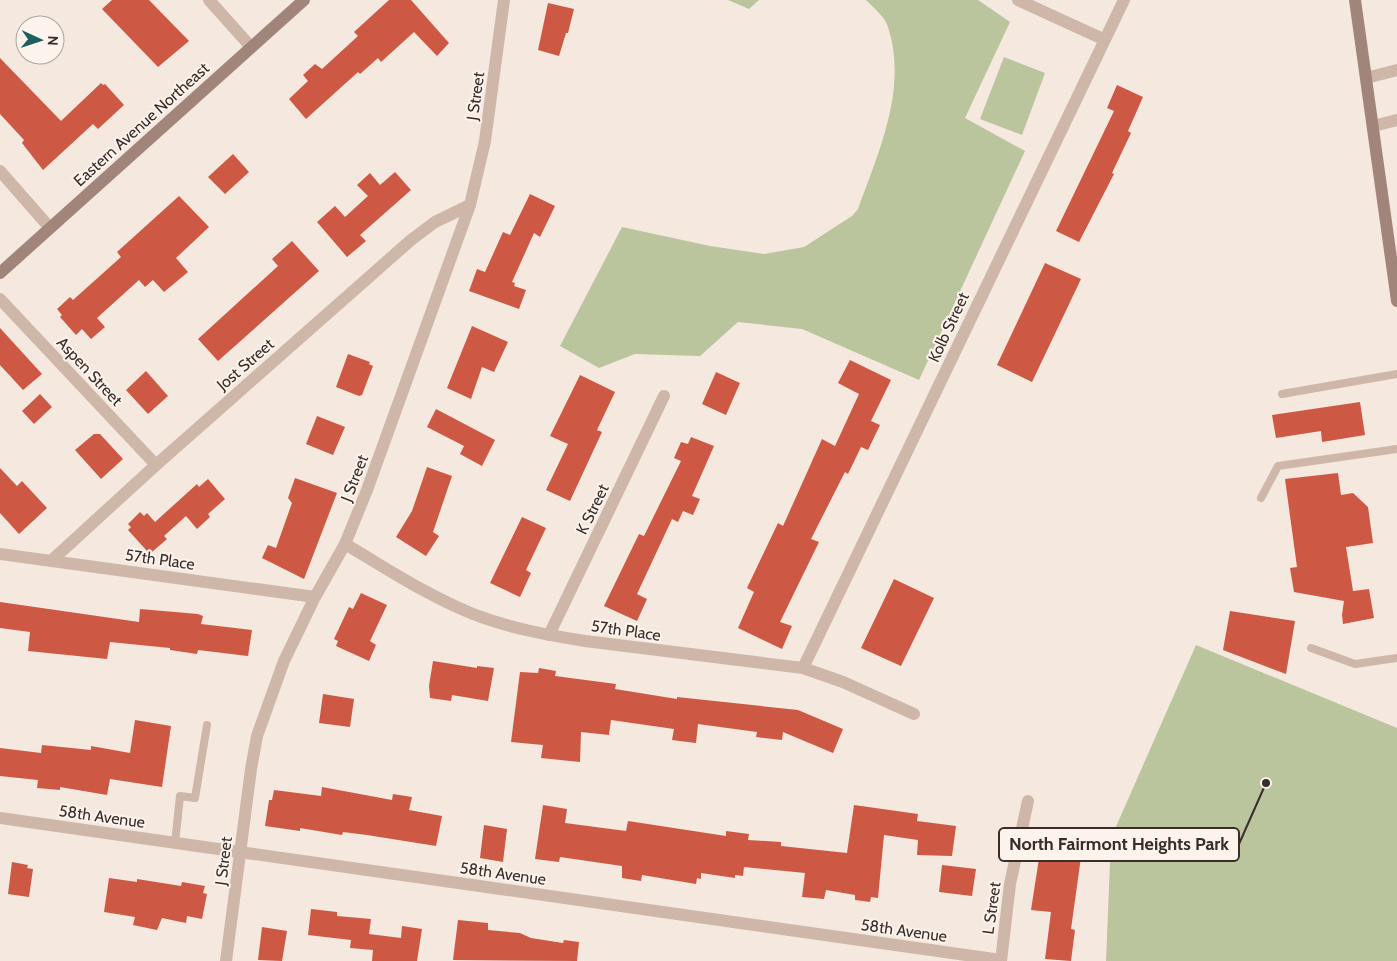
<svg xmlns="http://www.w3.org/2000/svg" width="1397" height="961" viewBox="0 0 1397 961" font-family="Cabin,sans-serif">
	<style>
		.green { fill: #bbc59d }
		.building { fill: #cd5844 }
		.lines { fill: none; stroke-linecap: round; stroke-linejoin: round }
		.service { stroke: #ceb6a9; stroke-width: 8 }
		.minor { stroke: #ceb6a9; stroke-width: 12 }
		.secondary { stroke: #a2857a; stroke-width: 12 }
		.labels { text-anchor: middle; stroke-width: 4; stroke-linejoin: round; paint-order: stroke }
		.street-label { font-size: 16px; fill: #3a2d29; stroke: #fbf3ec }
		.leader { fill: none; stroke: #3a2d29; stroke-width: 2 }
		.callout-dot { fill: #3a2d29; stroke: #fbf3ec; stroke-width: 2 }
		.callout { fill: #fbf3ec; stroke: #3a2d29; stroke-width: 2 }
		.callout-label { font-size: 18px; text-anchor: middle; font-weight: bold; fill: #3a2d29 }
	</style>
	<rect width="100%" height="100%" fill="#f4e8df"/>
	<!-- green -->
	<path class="green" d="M 728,0 L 759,0 L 749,9 Z
		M 866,0 L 978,0 L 1010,22 L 965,118 L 1025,151 L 919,380 L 802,329 L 738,322 L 700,356 L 635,354 L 599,368 L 560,346 L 622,227 L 710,246 L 764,254 L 804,247 L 852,216 L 858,209 C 879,151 908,88 888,27 C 885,17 873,7 866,0 Z
		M 1004,57 L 1045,73 L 1022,135 L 980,119 Z
		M 1196,645 L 1397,728 L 1397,961 L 1106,961 L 1111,838 Z"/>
	<!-- building -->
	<path class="building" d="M 112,0 L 149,0 L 189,41 L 158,67 L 102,9 Z
		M 389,0 L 411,0 L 449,43 L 437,56 L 414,32 L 381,62 L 378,58 L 360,74 L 358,72 L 306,119 L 289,99 L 308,81 L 303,75 L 315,64 L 322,69 L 358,36 L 354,32 Z
		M 548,3 L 574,9 L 568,33 L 566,33 L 559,56 L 538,50 Z
		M 0,58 L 61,121 L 101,83 L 103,85 L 105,84 L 124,105 L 98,129 L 93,124 L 43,170 L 22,143 L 24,140 L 0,114 Z
		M 1117,85 L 1143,97 L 1128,131 L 1131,133 L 1112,173 L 1114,174 L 1079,242 L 1056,231 L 1114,111 L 1107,108 Z
		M 233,154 L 249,172 L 225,194 L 208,177 Z
		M 395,172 L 411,190 L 360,235 L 366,241 L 347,257 L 317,222 L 335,206 L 345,217 L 368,196 L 357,185 L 370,173 L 380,185 Z
		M 530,194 L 555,206 L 540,237 L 534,233 L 512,282 L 515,283 L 514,286 L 526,290 L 519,309 L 469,291 L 477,269 L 485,272 L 503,232 L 510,235 Z
		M 179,196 L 209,227 L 176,258 L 188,272 L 164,292 L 153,280 L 145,287 L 139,280 L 97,318 L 105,327 L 91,339 L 82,329 L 76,335 L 60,317 L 62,315 L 57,309 L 70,297 L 73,300 L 121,257 L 117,252 Z
		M 292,241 L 319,271 L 218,361 L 198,339 L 278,266 L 272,259 Z
		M 1045,263 L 1081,279 L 1032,382 L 997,365 Z
		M 472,326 L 508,342 L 494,372 L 482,367 L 471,399 L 447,388 Z
		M 0,328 L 42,374 L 23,390 L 0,365 Z
		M 348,354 L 370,362 L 369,364 L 373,366 L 362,395 L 359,396 L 336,387 Z
		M 850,360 L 891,380 L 871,421 L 880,425 L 868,450 L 861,447 L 848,474 L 845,472 L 811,539 L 819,542 L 780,622 L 792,626 L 782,649 L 738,628 L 754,592 L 747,588 L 778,523 L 783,526 L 822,439 L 835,446 L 859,394 L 838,383 Z
		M 146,371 L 168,396 L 148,414 L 126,390 Z
		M 716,372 L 740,383 L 726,415 L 702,404 Z
		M 580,375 L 615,392 L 597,430 L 602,432 L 570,501 L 546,490 L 568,444 L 550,436 Z
		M 40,394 L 52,407 L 34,424 L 22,411 Z
		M 1360,402 L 1365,435 L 1322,442 L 1321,431 L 1276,438 L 1272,415 Z
		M 436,409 L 495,440 L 482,466 L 460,454 L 464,446 L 427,427 Z
		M 317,416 L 345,427 L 333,455 L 306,444 Z
		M 94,434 L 100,434 L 123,459 L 101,479 L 75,450 Z
		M 691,437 L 714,446 L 692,496 L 700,499 L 693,515 L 683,511 L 678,522 L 672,519 L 637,594 L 647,599 L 637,621 L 604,606 L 639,534 L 644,536 L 681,461 L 674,458 L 681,442 L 688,444 Z
		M 427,467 L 452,476 L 433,532 L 439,536 L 426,556 L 396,537 L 412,511 Z
		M 0,468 L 17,486 L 22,481 L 47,508 L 19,534 L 0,513 Z
		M 1338,473 L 1341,495 L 1353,493 L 1368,507 L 1373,543 L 1346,547 L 1353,591 L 1369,589 L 1374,618 L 1343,624 L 1342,615 L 1344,601 L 1294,592 L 1290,568 L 1297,567 L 1285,479 Z
		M 295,478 L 337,493 L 304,579 L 262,558 L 268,545 L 276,548 L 292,503 L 288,498 Z
		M 208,479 L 225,499 L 208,514 L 210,517 L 197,529 L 186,516 L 164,536 L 167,539 L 152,552 L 150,549 L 147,551 L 128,530 L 131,527 L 128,524 L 140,512 L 144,516 L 147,513 L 155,522 L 197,484 L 199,487 Z
		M 522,517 L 546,528 L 526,570 L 531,573 L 520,597 L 490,583 Z
		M 894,579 L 934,598 L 901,666 L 861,648 Z
		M 361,593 L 387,605 L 370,641 L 376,645 L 369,661 L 336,646 L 338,641 L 334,639 L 349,607 L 353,609 Z
		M 0,602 L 139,622 L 140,609 L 198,614 L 203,616 L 201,624 L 252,630 L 248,656 L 198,650 L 197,654 L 170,650 L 170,648 L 110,642 L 107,659 L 28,651 L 30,632 L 0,628 Z
		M 1230,611 L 1295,621 L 1286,674 L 1223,650 Z
		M 433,661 L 477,668 L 477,666 L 494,668 L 488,701 L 452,695 L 451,701 L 430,698 L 429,686 Z
		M 539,668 L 556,671 L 555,676 L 616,684 L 615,689 L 677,699 L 677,697 L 798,710 L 843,729 L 833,753 L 783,732 L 782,740 L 756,737 L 757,732 L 698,724 L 696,743 L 672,740 L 674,729 L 611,720 L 609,735 L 581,732 L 580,762 L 541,758 L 543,745 L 511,742 L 520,672 L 538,673 Z
		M 323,694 L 354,699 L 350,727 L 319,723 Z
		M 135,720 L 171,726 L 162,787 L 110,779 L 107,795 L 60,787 L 60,790 L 37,788 L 38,780 L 0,776 L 0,748 L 41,753 L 42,745 L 91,750 L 91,746 L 130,753 Z
		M 322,787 L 392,800 L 393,794 L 412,797 L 409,810 L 442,816 L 436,846 L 367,835 L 343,832 L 342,835 L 300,828 L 300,831 L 265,826 L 269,800 L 272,800 L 274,790 L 321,796 Z
		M 543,805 L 567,809 L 565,823 L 626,831 L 628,821 L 726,836 L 726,831 L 749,834 L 748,840 L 781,842 L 781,846 L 847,853 L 854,805 L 918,814 L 917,821 L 956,826 L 952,856 L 917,855 L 918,840 L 884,835 L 878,898 L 871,897 L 870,902 L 855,900 L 855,895 L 826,890 L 824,899 L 802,897 L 805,873 L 744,867 L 743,876 L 735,875 L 735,878 L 701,873 L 701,879 L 697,878 L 696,884 L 642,875 L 641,881 L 622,878 L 622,866 L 560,857 L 559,862 L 535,859 Z
		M 484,825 L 507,829 L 503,862 L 480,858 Z
		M 1040,852 L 1081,857 L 1071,929 L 1075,930 L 1071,961 L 1045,959 L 1051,912 L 1031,910 Z
		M 12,862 L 28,865 L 27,868 L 33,869 L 29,897 L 8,894 Z
		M 942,865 L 976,869 L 972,896 L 939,892 Z
		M 109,878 L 137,882 L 137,879 L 181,886 L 182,882 L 205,886 L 203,893 L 207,894 L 202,919 L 187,916 L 186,923 L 162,918 L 157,930 L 133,925 L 135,917 L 104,912 Z
		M 311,909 L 337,912 L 337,916 L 371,919 L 369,934 L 401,938 L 402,926 L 422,929 L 417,961 L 372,961 L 373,950 L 350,948 L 351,940 L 308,935 Z
		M 458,920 L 488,923 L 488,930 L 520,933 L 531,938 L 563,943 L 564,940 L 579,942 L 577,961 L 453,960 Z
		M 262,927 L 287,931 L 282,961 L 258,960 Z"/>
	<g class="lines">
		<!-- service -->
		<path class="service" d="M 1282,394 L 1397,374
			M 1261,498 L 1278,466 L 1397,449
			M 1311,648 L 1355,664 L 1397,658
			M 175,843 L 180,796 L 195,798 L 207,725"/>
		<!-- minor -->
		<path class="minor" d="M 209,0 L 251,47
			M 1018,0 L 1103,39
			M 1366,78 L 1397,70
			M 1373,126 L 1397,120
			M 0,171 L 50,228
			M 0,299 L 156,465
			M 345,544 C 386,568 428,596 473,614 C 509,628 547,635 585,641 L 803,668 L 843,682 L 914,714
			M 0,554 L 315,597
			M 51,561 L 156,465 L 411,240 L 435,222 L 470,205
			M 549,635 L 664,396
			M 803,668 L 1124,0
			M 0,818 L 1001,960
			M 226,961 L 251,769 L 257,736 L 284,661 L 315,597 L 345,544 L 367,490 L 470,205 L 485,141 L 504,0
			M 1001,961 L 1010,884 L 1028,801"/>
		<!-- secondary -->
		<path class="secondary" d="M 1355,0 L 1397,301
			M 0,273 L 304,0"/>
	</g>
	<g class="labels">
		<!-- street labels -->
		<g class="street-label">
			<text transform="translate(475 96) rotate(-82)" y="6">J Street</text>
			<text transform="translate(141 124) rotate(-42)" y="6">Eastern Avenue Northeast</text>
			<text transform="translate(948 327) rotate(-65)" y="6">Kolb Street</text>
			<text transform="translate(245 364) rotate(-41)" y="6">Jost Street</text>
			<text transform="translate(90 371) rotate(47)" y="6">Aspen Street</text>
			<text transform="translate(354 478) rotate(-69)" y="6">J Street</text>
			<text transform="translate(592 509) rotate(-64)" y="6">K Street</text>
			<text transform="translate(160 559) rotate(8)" y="6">57th Place</text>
			<text transform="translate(626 630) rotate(8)" y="6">57th Place</text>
			<text transform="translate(102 816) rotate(8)" y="6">58th Avenue</text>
			<text transform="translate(223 861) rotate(-83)" y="6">J Street</text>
			<text transform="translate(503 873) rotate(8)" y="6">58th Avenue</text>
			<text transform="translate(991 908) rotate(-82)" y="6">L Street</text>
			<text transform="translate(904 930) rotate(8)" y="6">58th Avenue</text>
		</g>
	</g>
	<!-- callouts -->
	<path class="leader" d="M1266 783L1239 844"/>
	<circle class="callout-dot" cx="1266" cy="783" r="5"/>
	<rect class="callout" x="999" y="828" width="240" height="33" rx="5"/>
	<g class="callout-label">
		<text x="1119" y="850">North Fairmont Heights Park</text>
	</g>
	<!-- north arrow -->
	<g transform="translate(40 40) rotate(93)"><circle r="24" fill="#fbf3ec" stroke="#aea49e"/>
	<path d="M0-4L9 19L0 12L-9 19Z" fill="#1c5f5d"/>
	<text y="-8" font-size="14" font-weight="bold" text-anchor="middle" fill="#3a2d29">N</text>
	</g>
</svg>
